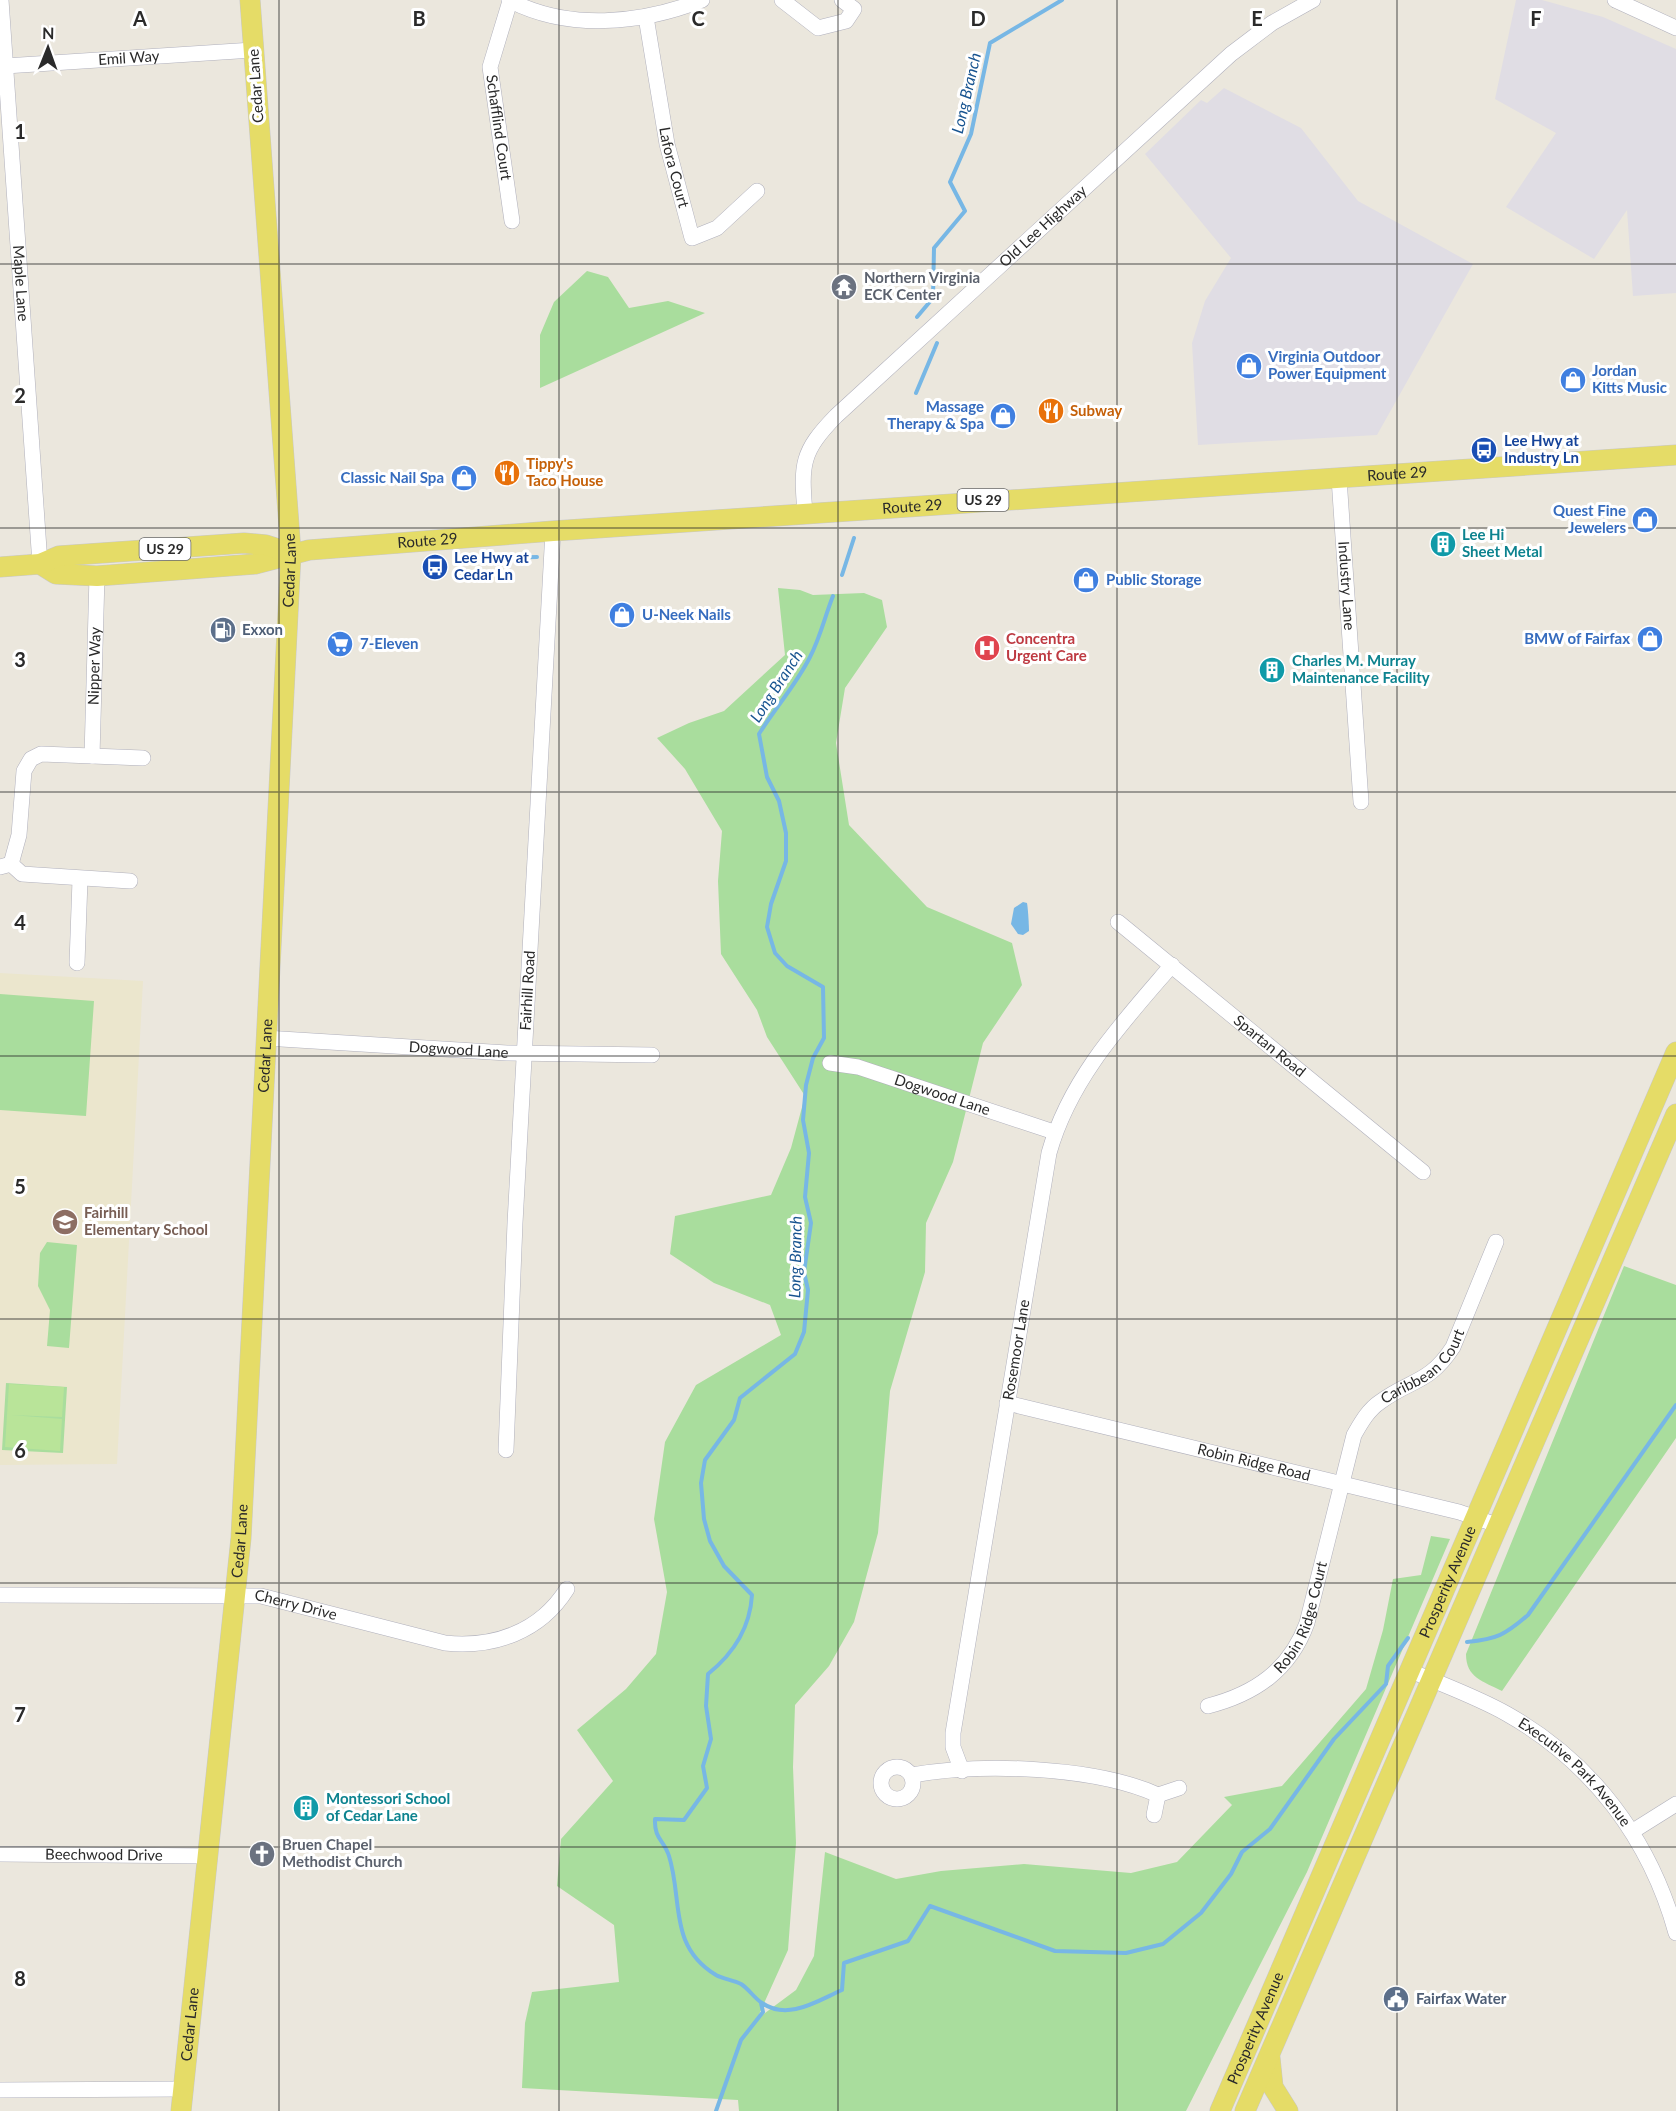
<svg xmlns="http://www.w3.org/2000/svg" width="1676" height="2111" viewBox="0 0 1676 2111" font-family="Lato,sans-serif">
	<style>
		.industrial { fill: #e0dde4 }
		.education { fill: #ebe6cd }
		.green { fill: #a9dd9d }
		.pitch { fill: #b9e499 }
		.water { fill: #77b7e5 }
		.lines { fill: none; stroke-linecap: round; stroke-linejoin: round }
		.stream { stroke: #77b7e5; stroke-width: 4 }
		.minor-casing { stroke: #b0b0bc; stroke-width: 16 }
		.major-casing { stroke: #c8c8c8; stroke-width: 21 }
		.minor { stroke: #fff; stroke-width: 15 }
		.major { stroke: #e5dc67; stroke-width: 20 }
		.grid { fill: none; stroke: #2a2a2a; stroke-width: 1.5; stroke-opacity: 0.55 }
		.labels { text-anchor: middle; stroke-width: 6; stroke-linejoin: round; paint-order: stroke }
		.shield { fill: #fff; stroke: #6a6a6a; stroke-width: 1.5 }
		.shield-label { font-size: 14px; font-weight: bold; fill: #2a2a2a }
		.street-label { font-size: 15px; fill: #2a2a2a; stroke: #fff }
		.worship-label { font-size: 15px; font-weight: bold; fill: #5b616d; stroke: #fff; text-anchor: start }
		.shop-label { font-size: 15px; font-weight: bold; fill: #366cbe; stroke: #fff; text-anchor: start }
		.food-label { font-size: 15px; font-weight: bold; fill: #c56008; stroke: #fff; text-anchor: start }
		.transit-label { font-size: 15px; font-weight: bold; fill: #164399; stroke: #fff; text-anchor: start }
		.culture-label { font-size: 15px; font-weight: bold; fill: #0d838f; stroke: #fff; text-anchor: start }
		.service-label { font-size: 15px; font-weight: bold; fill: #4e5e75; stroke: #fff; text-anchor: start }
		.health-label { font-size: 15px; font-weight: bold; fill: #be3a42; stroke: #fff; text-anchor: start }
		.education-label { font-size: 15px; font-weight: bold; fill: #785e54; stroke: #fff; text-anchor: start }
		.water-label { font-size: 16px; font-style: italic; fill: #185490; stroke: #fff }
		.grid-label { font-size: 20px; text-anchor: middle; font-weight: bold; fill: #2a2a2a; stroke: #fff; stroke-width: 6; stroke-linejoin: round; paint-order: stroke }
	</style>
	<rect width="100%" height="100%" fill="#ebe7dd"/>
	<!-- industrial -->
	<path class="industrial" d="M 1516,0 L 1542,0 L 1603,17 L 1676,49 L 1676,293 L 1633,296 L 1627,210 L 1594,259 L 1506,207 L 1556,133 L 1495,99 Z
		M 1224,88 L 1301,128 L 1358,201 L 1473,264 L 1377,435 L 1198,445 L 1192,343 L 1205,301 L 1231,258 L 1145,154 L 1201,100 L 1207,103 Z"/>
	<!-- education -->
	<path class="education" d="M 0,973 L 143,981 L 117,1464 L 0,1465 Z"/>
	<!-- green -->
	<path class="green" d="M 587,271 L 608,277 L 629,308 L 668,301 L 705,313 L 540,388 L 540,335 L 554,302 Z
		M 778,588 L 800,590 L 813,595 L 864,593 L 882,600 L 887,627 L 845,688 L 836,743 L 849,825 L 927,907 L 1012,943 L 1022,985 L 983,1043 L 953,1162 L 926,1223 L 925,1272 L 890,1391 L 878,1533 L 854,1622 L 829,1666 L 795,1705 L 793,1767 L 796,1843 L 788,1950 L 757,2019 L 796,1990 L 814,1956 L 825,1852 L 896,1879 L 941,1871 L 1024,1864 L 1131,1873 L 1177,1862 L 1232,1805 L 1224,1797 L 1282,1786 L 1366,1689 L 1383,1630 L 1393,1579 L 1421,1575 L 1431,1536 L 1450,1539 L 1307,1872 L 1186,2111 L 739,2111 L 738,2100 L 522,2088 L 525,2023 L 532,1992 L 619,1982 L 614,1925 L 557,1886 L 561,1839 L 613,1781 L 577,1730 L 626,1689 L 656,1654 L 667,1592 L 654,1519 L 665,1442 L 696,1385 L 781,1335 L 770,1305 L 714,1283 L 670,1254 L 675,1216 L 771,1195 L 791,1148 L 805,1096 L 767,1037 L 757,1010 L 721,954 L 718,881 L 722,831 L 685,769 L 657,738 L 689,723 L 724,711 L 785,655 Z
		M 0,994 L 94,1001 L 86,1116 L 0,1110 Z
		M 47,1242 L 77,1245 L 69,1348 L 47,1346 L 50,1310 L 38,1286 L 40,1253 Z
		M 1624,1266 L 1676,1285 L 1676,1438 L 1502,1691 C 1483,1681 1466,1678 1466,1654 Z
		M 6,1383 L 67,1387 L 63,1453 L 2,1450 Z"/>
	<!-- pitch -->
	<path class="pitch" d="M 9,1384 L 64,1387 L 62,1417 L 11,1415 L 62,1419 L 60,1451 L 5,1447 Z"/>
	<!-- water -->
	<path class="water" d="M 1023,902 L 1027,903 C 1028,908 1029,926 1029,931 L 1023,935 L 1018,934 L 1011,924 L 1014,908 Z"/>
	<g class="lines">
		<!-- stream -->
		<path class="stream" d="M 917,317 L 933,298 L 934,248 L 965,211 L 950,182 L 971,134 L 990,43 L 1062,0
			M 916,393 L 937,343
			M 498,558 L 537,557
			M 842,575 L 854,538
			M 833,596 C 825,616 820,638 810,657 C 796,685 775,708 759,734 L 767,777 L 779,801 L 786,833 L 786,861 L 771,904 L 767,927 L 775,953 L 787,966 L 823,987 L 824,1038 L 813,1058 L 806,1085 L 803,1120 L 809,1153 L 805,1197 L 811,1223 L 804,1272 L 808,1290 L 804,1332 L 795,1354 L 740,1398 L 734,1420 L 705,1460 L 701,1483 L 704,1519 L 710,1541 L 724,1566 L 752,1595 C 750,1628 733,1654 708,1674 L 706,1706 L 711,1739 L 703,1766 L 707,1788 L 684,1820 L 655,1819 C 654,1839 664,1840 669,1856 C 683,1900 668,1946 716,1975 C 723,1979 733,1980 741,1984 C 749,1989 754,1998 762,2003 C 788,2021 817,2001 842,1990 L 844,1963 L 908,1941 L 930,1906 L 1055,1951 L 1126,1953 L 1163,1944 L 1201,1913 L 1231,1874 L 1242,1852 L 1270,1829 L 1334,1739 L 1386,1684 L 1388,1666 L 1408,1638
			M 1467,1642 C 1497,1639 1505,1635 1528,1615 L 1676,1405
			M 716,2111 L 741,2040 L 763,2012 L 761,2003"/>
		<defs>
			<g id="minor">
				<path id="s1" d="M 1,0 L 40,564"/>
				<path d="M 509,0 C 568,31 641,24 702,0"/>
				<path d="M 782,0 L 818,28 L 846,21 L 854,9 L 842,0"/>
				<path d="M 1615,0 L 1676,28"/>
				<path id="s2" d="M 510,1 L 490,67 L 512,221"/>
				<path id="s3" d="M 646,17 L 667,144 L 692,238 L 717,228 L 757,191"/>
				<path id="s4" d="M 5,66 L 253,50"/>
				<path id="s5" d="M 1339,478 L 1361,802"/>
				<path id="s6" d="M 805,513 C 801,464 801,452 836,416 L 1231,54 L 1272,23 L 1313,0"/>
				<path id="s7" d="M 92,756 L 97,576"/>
				<path d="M 11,864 L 22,874 L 130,881"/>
				<path d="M 0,867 L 11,864 L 19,835 L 24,771 L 31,759 L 41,754 L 143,758"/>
				<path id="s8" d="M 1118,922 L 1423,1172"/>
				<path d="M 77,963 L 80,880"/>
				<path id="s9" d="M 265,1038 L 507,1053 L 652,1055"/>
				<path id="s10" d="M 830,1063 L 858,1067 L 1054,1132"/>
				<path id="s11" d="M 1007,1403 L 1459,1512 L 1500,1526"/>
				<path id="s12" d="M 506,1450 L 515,1223 L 553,531"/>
				<path id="s13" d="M 0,1595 L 261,1596 L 445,1643 C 494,1648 540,1632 567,1589"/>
				<path id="s14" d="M 1411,1671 C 1443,1685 1477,1697 1507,1714 C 1592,1762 1650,1839 1676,1933"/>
				<path id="s15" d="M 1208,1706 C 1255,1694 1290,1670 1307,1623 L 1354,1435 C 1361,1423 1368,1410 1380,1402 C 1411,1379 1429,1384 1453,1347 L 1496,1242"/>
				<circle cx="897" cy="1783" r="16"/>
				<path id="s16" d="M 962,1771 L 953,1747 L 953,1733 L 1049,1153 C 1070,1078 1123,1022 1172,965"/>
				<path d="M 912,1775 C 981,1763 1094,1766 1158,1795 L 1179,1788"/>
				<path d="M 1154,1815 L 1158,1795"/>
				<path d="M 1633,1831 L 1676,1804"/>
				<path id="s17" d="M 0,1854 L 208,1856"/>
				<path d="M 0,2090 L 183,2089"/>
			</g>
			<g id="major">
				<path id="s18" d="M 40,564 L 56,574 L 97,576 L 255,564 L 309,550 L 553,531 L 1676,455"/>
				<path d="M 0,567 L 40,564 L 59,556 L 244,543 L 266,545 L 291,553"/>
				<path d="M 1270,2058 L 1273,2087 L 1288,2111"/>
				<path id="s19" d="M 181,2111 L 241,1538 L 291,553 L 250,0"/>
				<path id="s20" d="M 1220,2111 L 1676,1052"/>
				<path d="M 1245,2111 L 1676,1114"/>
			</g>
		</defs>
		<!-- minor casing -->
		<use href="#minor" class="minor-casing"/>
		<!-- major casing -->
		<use href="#major" class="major-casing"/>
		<!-- minor -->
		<use href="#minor" class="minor"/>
		<!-- major -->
		<use href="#major" class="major"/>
	</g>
	<!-- grid -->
	<path class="grid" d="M 279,0 L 279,2111M 559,0 L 559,2111M 838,0 L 838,2111M 1117,0 L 1117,2111M 1397,0 L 1397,2111M 0,264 L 1676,264M 0,528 L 1676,528M 0,792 L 1676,792M 0,1056 L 1676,1056M 0,1319 L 1676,1319M 0,1583 L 1676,1583M 0,1847 L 1676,1847"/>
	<!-- icons -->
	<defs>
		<symbol id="temple-disc" viewBox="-11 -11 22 22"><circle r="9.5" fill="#6b7280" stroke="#fff"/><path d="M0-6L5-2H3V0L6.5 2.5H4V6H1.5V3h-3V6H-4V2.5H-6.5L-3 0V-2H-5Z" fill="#fff"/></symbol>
		<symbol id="shop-disc" viewBox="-11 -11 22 22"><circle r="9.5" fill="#3f7fe0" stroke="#fff"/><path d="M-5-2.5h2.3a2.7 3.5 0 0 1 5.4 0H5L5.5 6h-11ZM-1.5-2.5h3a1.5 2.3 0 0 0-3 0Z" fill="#fff"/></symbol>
		<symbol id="restaurant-disc" viewBox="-11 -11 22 22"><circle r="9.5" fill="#e8710a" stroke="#fff"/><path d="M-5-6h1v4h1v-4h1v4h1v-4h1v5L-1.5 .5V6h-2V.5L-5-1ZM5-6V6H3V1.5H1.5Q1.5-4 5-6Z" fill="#fff"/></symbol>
		<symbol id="bus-disc" viewBox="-11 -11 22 22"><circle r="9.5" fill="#1a4fb4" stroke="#fff"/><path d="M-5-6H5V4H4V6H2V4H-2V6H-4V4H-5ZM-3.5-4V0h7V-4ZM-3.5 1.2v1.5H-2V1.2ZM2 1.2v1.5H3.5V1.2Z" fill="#fff"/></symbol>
		<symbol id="building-disc" viewBox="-11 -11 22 22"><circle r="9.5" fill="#0f9aa8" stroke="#fff"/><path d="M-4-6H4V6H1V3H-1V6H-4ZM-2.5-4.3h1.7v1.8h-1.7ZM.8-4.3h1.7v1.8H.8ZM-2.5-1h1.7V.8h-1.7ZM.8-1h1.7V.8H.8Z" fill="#fff"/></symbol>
		<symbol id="fuel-disc" viewBox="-11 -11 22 22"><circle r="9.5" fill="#5c6f8a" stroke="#fff"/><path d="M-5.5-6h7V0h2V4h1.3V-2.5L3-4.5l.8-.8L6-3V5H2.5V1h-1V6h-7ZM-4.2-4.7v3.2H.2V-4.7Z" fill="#fff"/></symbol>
		<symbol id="supermarket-disc" viewBox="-11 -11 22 22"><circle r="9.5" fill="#3f7fe0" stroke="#fff"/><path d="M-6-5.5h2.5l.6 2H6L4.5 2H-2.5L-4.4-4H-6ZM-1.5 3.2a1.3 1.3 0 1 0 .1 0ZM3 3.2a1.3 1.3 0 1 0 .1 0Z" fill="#fff"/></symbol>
		<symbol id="hospital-disc" viewBox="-11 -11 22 22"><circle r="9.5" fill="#e0444e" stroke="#fff"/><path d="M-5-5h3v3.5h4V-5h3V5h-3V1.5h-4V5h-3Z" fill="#fff"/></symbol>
		<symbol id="school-disc" viewBox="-11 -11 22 22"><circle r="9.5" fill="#8d6e63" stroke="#fff"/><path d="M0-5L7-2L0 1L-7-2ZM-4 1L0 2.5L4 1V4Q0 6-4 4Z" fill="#fff"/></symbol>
		<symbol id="church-disc" viewBox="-11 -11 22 22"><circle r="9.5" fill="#6b7280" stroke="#fff"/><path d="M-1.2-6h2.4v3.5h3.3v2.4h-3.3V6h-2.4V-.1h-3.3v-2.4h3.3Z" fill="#fff"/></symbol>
		<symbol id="civic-disc" viewBox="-11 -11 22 22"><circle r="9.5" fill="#5c6f8a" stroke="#fff"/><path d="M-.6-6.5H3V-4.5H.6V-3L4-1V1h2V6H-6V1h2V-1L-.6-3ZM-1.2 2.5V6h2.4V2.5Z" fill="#fff"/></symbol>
	</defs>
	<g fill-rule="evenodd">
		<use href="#temple-disc" x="829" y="272" width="30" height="30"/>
		<use href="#shop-disc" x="1234" y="351" width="30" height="30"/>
		<use href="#shop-disc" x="1558" y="365" width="30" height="30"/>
		<use href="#restaurant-disc" x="1036" y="396" width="30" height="30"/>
		<use href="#shop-disc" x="988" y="401" width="30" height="30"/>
		<use href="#bus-disc" x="1469" y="435" width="30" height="30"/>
		<use href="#restaurant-disc" x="492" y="458" width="30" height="30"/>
		<use href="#shop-disc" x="449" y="463" width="30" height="30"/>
		<use href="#shop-disc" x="1630" y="505" width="30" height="30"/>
		<use href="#building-disc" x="1428" y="529" width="30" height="30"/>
		<use href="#bus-disc" x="420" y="552" width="30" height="30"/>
		<use href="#shop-disc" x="1071" y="565" width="30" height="30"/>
		<use href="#shop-disc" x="607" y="600" width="30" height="30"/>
		<use href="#fuel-disc" x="208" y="615" width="30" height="30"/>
		<use href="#shop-disc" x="1635" y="624" width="30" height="30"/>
		<use href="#supermarket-disc" x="325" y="629" width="30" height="30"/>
		<use href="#hospital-disc" x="972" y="633" width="30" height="30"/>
		<use href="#building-disc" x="1257" y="655" width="30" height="30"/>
		<use href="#school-disc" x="50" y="1207" width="30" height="30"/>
		<use href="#building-disc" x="291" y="1793" width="30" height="30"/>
		<use href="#church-disc" x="247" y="1839" width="30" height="30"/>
		<use href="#civic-disc" x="1381" y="1984" width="30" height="30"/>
	</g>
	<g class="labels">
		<!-- shield labels -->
		<g class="shield">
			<rect x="957.5" y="489" width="51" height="22" rx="4.5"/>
			<rect x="139.5" y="538" width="51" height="22" rx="4.5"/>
		</g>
		<g class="shield-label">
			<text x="983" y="505">US 29</text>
			<text x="165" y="554">US 29</text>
		</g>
		<!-- street labels -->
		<g class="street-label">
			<text dy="5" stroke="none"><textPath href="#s4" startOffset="124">Emil Way</textPath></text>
			<text transform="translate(256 86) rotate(-94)" y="5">Cedar Lane</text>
			<text dy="5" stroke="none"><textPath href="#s2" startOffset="130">Schafflind Court</textPath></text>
			<text dy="5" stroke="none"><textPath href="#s3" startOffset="153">Lafora Court</textPath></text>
			<text dy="5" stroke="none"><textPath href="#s6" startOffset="388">Old Lee Highway</textPath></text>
			<text dy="5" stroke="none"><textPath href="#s1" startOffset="284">Maple Lane</textPath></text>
			<text dy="5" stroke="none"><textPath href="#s18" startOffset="1365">Route 29</textPath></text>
			<text dy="5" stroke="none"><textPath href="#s18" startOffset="879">Route 29</textPath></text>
			<text dy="5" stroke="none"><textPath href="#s18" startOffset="393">Route 29</textPath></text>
			<text dy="5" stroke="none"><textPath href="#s19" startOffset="1545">Cedar Lane</textPath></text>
			<text dy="5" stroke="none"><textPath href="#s5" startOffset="108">Industry Lane</textPath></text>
			<text dy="5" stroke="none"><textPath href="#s7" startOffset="90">Nipper Way</textPath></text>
			<text dy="5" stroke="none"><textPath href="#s12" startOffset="460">Fairhill Road</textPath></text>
			<text dy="5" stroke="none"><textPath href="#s8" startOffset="196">Spartan Road</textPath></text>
			<text dy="5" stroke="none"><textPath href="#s9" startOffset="194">Dogwood Lane</textPath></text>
			<text dy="5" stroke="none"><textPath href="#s19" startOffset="1059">Cedar Lane</textPath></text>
			<text dy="5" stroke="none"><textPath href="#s10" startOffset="117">Dogwood Lane</textPath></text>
			<text dy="5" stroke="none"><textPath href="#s16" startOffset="428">Rosemoor Lane</textPath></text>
			<text dy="5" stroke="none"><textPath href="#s15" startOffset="428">Caribbean Court</textPath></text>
			<text dy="5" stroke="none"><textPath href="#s11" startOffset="254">Robin Ridge Road</textPath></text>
			<text dy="5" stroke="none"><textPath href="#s19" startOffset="573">Cedar Lane</textPath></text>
			<text dy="5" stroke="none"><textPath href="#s20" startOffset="576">Prosperity Avenue</textPath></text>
			<text dy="5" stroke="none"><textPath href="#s13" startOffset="297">Cherry Drive</textPath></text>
			<text dy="5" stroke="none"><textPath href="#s15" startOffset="138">Robin Ridge Court</textPath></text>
			<text dy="5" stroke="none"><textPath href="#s14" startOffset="195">Executive Park Avenue</textPath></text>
			<text dy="5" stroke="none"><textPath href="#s17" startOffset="104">Beechwood Drive</textPath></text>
			<text dy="5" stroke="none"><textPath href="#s19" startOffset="87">Cedar Lane</textPath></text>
			<text dy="5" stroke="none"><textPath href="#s20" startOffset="90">Prosperity Avenue</textPath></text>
		</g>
		<!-- worship labels -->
		<g class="worship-label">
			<text x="864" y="283">Northern Virginia<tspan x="864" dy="17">ECK Center</tspan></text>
			<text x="282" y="1850">Bruen Chapel<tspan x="282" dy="17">Methodist Church</tspan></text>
		</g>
		<!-- shop labels -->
		<g class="shop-label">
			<text x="1268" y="362">Virginia Outdoor<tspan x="1268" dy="17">Power Equipment</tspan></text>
			<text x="1592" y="376">Jordan<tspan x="1592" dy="17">Kitts Music</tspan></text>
			<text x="984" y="412" text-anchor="end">Massage<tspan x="984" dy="17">Therapy &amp; Spa</tspan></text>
			<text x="444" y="483" text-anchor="end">Classic Nail Spa</text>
			<text x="1626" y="516" text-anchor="end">Quest Fine<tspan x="1626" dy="17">Jewelers</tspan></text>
			<text x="1106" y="585">Public Storage</text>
			<text x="642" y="620">U-Neek Nails</text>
			<text x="1630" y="644" text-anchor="end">BMW of Fairfax</text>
			<text x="360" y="649">7-Eleven</text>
		</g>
		<!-- food labels -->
		<g class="food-label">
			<text x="1070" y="416">Subway</text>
			<text x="526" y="469">Tippy's<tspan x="526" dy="17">Taco House</tspan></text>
		</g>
		<!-- transit labels -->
		<g class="transit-label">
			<text x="1504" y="446">Lee Hwy at<tspan x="1504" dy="17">Industry Ln</tspan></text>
			<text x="454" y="563">Lee Hwy at<tspan x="454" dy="17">Cedar Ln</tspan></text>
		</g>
		<!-- culture labels -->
		<g class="culture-label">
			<text x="1462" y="540">Lee Hi<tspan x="1462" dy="17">Sheet Metal</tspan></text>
			<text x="1292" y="666">Charles M. Murray<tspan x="1292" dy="17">Maintenance Facility</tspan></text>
			<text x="326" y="1804">Montessori School<tspan x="326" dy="17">of Cedar Lane</tspan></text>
		</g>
		<!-- service labels -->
		<g class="service-label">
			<text x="242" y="635">Exxon</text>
			<text x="1416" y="2004">Fairfax Water</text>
		</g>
		<!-- health labels -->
		<g class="health-label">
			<text x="1006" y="644">Concentra<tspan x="1006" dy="17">Urgent Care</tspan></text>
		</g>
		<!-- education labels -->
		<g class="education-label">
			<text x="84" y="1218">Fairhill<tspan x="84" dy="17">Elementary School</tspan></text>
		</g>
		<!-- water labels -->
		<g class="water-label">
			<text transform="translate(966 93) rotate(-77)" y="6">Long Branch</text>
			<text transform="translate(776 686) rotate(-57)" y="6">Long Branch</text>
			<text transform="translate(795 1257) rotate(-89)" y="6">Long Branch</text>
		</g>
	</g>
	<g class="grid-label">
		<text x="140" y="26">A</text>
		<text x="419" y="26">B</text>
		<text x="698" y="26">C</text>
		<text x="978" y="26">D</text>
		<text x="1257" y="26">E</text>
		<text x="1536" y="26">F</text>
		<text x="20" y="139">1</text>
		<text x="20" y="403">2</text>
		<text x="20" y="667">3</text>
		<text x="20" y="930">4</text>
		<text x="20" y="1194">5</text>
		<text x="20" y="1458">6</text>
		<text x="20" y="1722">7</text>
		<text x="20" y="1986">8</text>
	</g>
	<!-- north arrow -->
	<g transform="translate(48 48) rotate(1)" stroke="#ffffff" stroke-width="4.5" paint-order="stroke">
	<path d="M0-4.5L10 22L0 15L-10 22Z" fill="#2a2a2a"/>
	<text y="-9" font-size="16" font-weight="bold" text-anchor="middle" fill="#2a2a2a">N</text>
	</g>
</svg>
